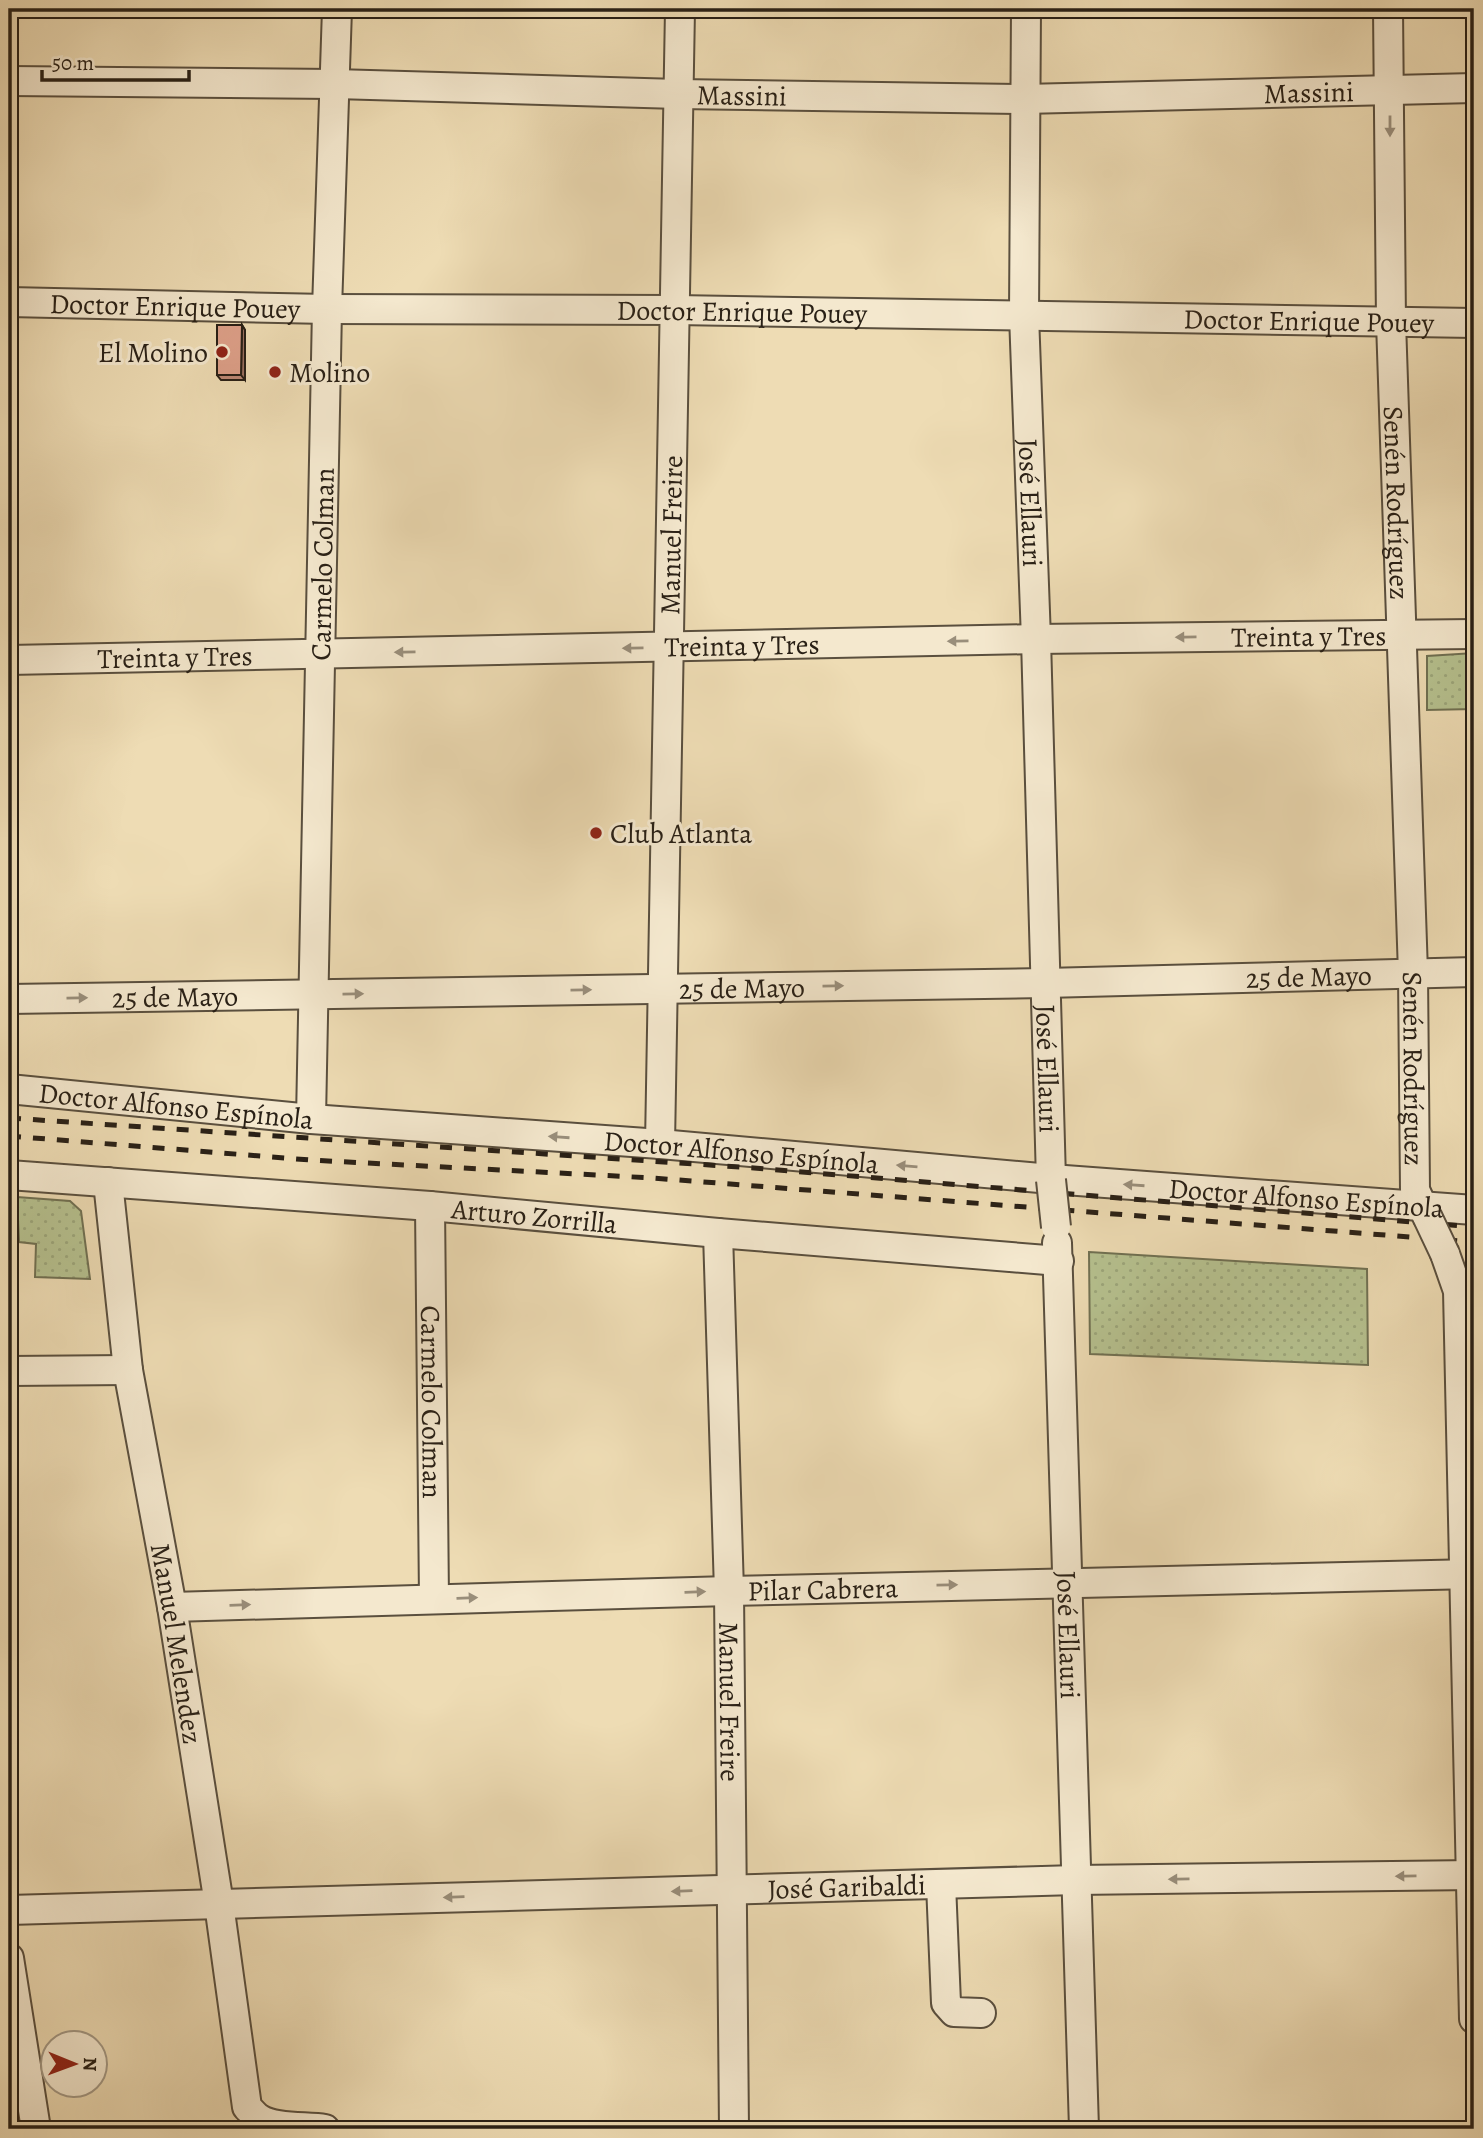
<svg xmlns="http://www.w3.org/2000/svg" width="1483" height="2138" viewBox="0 0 1483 2138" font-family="Alegreya,serif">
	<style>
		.grass { fill: url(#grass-dots); stroke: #707052; stroke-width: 2 }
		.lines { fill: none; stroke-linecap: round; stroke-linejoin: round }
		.minor-casing { stroke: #5a4f3e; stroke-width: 32 }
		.minor { stroke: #f4e8ce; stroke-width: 28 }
		.rail { stroke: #292016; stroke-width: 5; stroke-dasharray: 12 12; stroke-linecap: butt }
		.minor-bridge-casing { stroke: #5a4f3e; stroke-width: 32; stroke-linecap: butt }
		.minor-bridge { stroke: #f4e8ce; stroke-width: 28 }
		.wall { fill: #bd8975; stroke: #292016; stroke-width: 2 }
		.shaded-wall { fill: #9a6f5f; stroke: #292016; stroke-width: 2 }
		.building { fill: #dc9f88; stroke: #292016; stroke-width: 2 }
		.oneway { fill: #998e7b }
		.poi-dot { fill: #8f2418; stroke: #f4e8ce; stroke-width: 2.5 }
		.labels { text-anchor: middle; stroke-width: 6; stroke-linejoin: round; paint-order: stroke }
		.street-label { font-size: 28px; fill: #292016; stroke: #f4e8ce }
		.poi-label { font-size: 28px; fill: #292016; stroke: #f4e8ce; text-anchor: start }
	</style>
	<defs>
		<pattern id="grass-dots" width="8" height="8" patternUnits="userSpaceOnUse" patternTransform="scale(1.75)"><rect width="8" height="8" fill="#b6c18f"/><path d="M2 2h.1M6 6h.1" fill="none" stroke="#9ca67b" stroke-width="1.8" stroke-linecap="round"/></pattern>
	</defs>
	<rect width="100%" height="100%" fill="#eedcb4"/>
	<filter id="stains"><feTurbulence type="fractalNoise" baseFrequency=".00286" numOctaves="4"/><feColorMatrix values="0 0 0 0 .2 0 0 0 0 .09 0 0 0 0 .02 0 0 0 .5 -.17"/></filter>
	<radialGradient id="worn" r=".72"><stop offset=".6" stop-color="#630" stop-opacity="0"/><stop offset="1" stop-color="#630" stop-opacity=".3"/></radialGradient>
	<!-- grass -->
	<path class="grass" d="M 1474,653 L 1474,709 L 1427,710 L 1427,656 Z
		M 17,1197 L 70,1201 L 81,1211 L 90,1279 L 35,1277 L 36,1244 L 19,1242 Z
		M 1089,1252 L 1367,1269 L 1368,1365 L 1090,1354 Z"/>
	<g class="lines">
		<defs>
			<g id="minor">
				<path id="s1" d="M 1026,9 L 1024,315 L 1036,639 L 1051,1180"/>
				<path id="s2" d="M 1388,9 L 1391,322 L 1413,973 L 1415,1190 L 1427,1216"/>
				<path id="s3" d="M 9,81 L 335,84 L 678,94 L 1024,99 L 1474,88"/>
				<path id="s4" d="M 9,302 L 327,309 L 676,310 L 1474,323"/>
				<path id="s5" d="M 9,660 L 1036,639 L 1474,634"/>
				<path id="s6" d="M 9,999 L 1045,983 L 1474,972"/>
				<path id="s7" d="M 9,1089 L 311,1119 L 660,1144 L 1051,1179 L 1474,1210"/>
				<path id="s8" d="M 311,1119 L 327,309 L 337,9"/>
				<path id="s9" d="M 660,1144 L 680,9"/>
				<path id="s10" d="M 9,1175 L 430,1206 L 718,1233 L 1059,1261"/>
				<path id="s11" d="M 108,1182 L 128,1370 L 172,1607 L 219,1904 L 247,2107 C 251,2111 256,2117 260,2119 C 276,2129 306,2126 325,2129"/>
				<path id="s12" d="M 430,1206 L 434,1599"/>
				<path id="s13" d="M 718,1233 L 729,1591 L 734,2129"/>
				<path id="s14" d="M 1057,1243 L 1084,2129"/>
				<path d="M 1445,1254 L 1458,1291 L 1474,2019"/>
				<path d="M 9,1371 L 128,1370"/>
				<path id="s15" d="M 172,1607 L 729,1591 L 1474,1574"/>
				<path d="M 941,1884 L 946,2003 L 954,2012 L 981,2013"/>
				<path id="s16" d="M 9,1910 L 1076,1880 L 1474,1875"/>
				<path d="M 9,1958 L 36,2129"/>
			</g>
		</defs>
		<!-- minor casing -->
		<use href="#minor" class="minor-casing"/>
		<!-- minor -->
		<use href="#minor" class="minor"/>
		<!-- rail -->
		<path class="rail" d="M 9,1118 L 754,1168 L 1474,1227
			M 9,1136 L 310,1160 L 653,1178 L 1474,1242"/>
		<defs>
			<path id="minor-bridge" d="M 1051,1180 L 1056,1227
				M 1427,1216 L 1445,1254"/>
		</defs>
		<!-- minor-bridge casing -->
		<use href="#minor-bridge" class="minor-bridge-casing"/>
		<!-- minor-bridge -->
		<use href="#minor-bridge" class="minor-bridge"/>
	</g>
	<!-- wall -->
	<path class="wall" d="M 242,325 L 245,330 L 245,380 L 221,380 L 217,375 Z"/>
	<!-- shaded-wall -->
	<path class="shaded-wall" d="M 242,325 L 245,330 L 245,380 L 241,375 Z"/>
	<!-- building -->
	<path class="building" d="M 217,325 L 242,325 L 241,375 L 217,375 Z"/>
	<!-- one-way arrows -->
	<defs><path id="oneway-solid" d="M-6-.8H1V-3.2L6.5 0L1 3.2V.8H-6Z" transform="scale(1.75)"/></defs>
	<g class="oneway">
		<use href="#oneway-solid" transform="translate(1390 126) rotate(90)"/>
		<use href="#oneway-solid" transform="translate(1186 637) rotate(179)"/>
		<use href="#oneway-solid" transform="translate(958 641) rotate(179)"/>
		<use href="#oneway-solid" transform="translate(633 648) rotate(179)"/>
		<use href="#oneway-solid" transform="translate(405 652) rotate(179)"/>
		<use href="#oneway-solid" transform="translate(833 986) rotate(-1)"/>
		<use href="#oneway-solid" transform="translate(581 990) rotate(-1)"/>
		<use href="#oneway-solid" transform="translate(353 994) rotate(-1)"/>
		<use href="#oneway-solid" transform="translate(77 998) rotate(-1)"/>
		<use href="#oneway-solid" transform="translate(559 1137) rotate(-176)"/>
		<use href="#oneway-solid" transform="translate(907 1166) rotate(-175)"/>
		<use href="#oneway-solid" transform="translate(1134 1185) rotate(-176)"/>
		<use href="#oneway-solid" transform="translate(947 1585) rotate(-1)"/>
		<use href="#oneway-solid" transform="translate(695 1592) rotate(-2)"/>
		<use href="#oneway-solid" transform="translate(467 1598) rotate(-2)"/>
		<use href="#oneway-solid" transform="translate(240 1605) rotate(-2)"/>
		<use href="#oneway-solid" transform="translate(1406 1876) rotate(179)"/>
		<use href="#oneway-solid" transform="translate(1179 1879) rotate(179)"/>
		<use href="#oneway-solid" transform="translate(682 1891) rotate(178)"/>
		<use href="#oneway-solid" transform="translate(454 1897) rotate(178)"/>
	</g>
	<!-- markers -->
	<g class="poi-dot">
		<circle cx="222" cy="352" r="7"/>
		<circle cx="275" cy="372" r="7"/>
		<circle cx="596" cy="833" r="7"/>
	</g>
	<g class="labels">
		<!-- street labels -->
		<g class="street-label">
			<text dy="10" stroke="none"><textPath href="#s3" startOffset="1300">Massini</textPath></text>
			<text dy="10" stroke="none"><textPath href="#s3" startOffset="733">Massini</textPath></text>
			<text dy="10" stroke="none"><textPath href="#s4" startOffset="166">Doctor Enrique Pouey</textPath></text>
			<text dy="10" stroke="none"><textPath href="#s4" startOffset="733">Doctor Enrique Pouey</textPath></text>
			<text dy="10" stroke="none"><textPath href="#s4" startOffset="1300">Doctor Enrique Pouey</textPath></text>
			<text dy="10" stroke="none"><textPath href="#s1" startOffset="494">José Ellauri</textPath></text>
			<text dy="10" stroke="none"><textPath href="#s2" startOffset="494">Senén Rodríguez</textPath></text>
			<text dy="10" stroke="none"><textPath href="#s9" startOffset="609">Manuel Freire</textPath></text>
			<text dy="10" stroke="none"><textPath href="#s8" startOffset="555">Carmelo Colman</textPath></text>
			<text dy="10" stroke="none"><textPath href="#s5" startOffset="1300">Treinta y Tres</textPath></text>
			<text dy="10" stroke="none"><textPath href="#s5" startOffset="733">Treinta y Tres</textPath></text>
			<text dy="10" stroke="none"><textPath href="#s5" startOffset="166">Treinta y Tres</textPath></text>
			<text dy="10" stroke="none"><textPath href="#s6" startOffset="1300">25 de Mayo</textPath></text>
			<text dy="10" stroke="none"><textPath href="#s6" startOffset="733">25 de Mayo</textPath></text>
			<text dy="10" stroke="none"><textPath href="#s6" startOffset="166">25 de Mayo</textPath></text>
			<text dy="10" stroke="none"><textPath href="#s1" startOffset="1060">José Ellauri</textPath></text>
			<text dy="10" stroke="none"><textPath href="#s2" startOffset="1060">Senén Rodríguez</textPath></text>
			<text dy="10" stroke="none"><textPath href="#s7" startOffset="168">Doctor Alfonso Espínola</textPath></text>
			<text dy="10" stroke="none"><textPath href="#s7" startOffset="735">Doctor Alfonso Espínola</textPath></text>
			<text dy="10" stroke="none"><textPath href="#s7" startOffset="1302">Doctor Alfonso Espínola</textPath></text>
			<text dy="10" stroke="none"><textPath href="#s10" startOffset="527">Arturo Zorrilla</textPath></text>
			<text dy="10" stroke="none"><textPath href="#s12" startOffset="196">Carmelo Colman</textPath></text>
			<text dy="10" stroke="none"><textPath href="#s15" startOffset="651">Pilar Cabrera</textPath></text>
			<text dy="10" stroke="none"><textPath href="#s14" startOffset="392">José Ellauri</textPath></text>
			<text dy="10" stroke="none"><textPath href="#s11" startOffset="467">Manuel Melendez</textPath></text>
			<text dy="10" stroke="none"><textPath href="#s13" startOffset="469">Manuel Freire</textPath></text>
			<text dy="10" stroke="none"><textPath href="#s16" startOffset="838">José Garibaldi</textPath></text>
		</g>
		<!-- poi labels -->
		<g class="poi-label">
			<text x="208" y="362" text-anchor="end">El Molino</text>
			<text x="289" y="382">Molino</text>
			<text x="610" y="843">Club Atlanta</text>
		</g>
	</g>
	<!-- margin -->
	<rect width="1483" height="2138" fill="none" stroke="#eedcb4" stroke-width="35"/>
	<rect x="10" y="10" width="1462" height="2117" fill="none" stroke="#292016" stroke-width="3.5"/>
	<rect x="18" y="18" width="1448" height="2103" fill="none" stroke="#292016" stroke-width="2"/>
	<!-- north arrow -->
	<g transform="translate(74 2064) rotate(91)"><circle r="33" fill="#f4e8ce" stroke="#a39884" stroke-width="2"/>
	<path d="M0-5L12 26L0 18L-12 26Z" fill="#8f2418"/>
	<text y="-10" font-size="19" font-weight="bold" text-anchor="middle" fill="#292016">N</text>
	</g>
	<!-- scale -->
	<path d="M42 70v10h147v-10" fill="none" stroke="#292016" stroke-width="3.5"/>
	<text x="52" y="70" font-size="21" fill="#292016" stroke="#f4e8ce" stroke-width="5" paint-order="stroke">50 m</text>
	<rect width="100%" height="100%" filter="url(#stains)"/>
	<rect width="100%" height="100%" fill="url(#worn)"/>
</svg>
